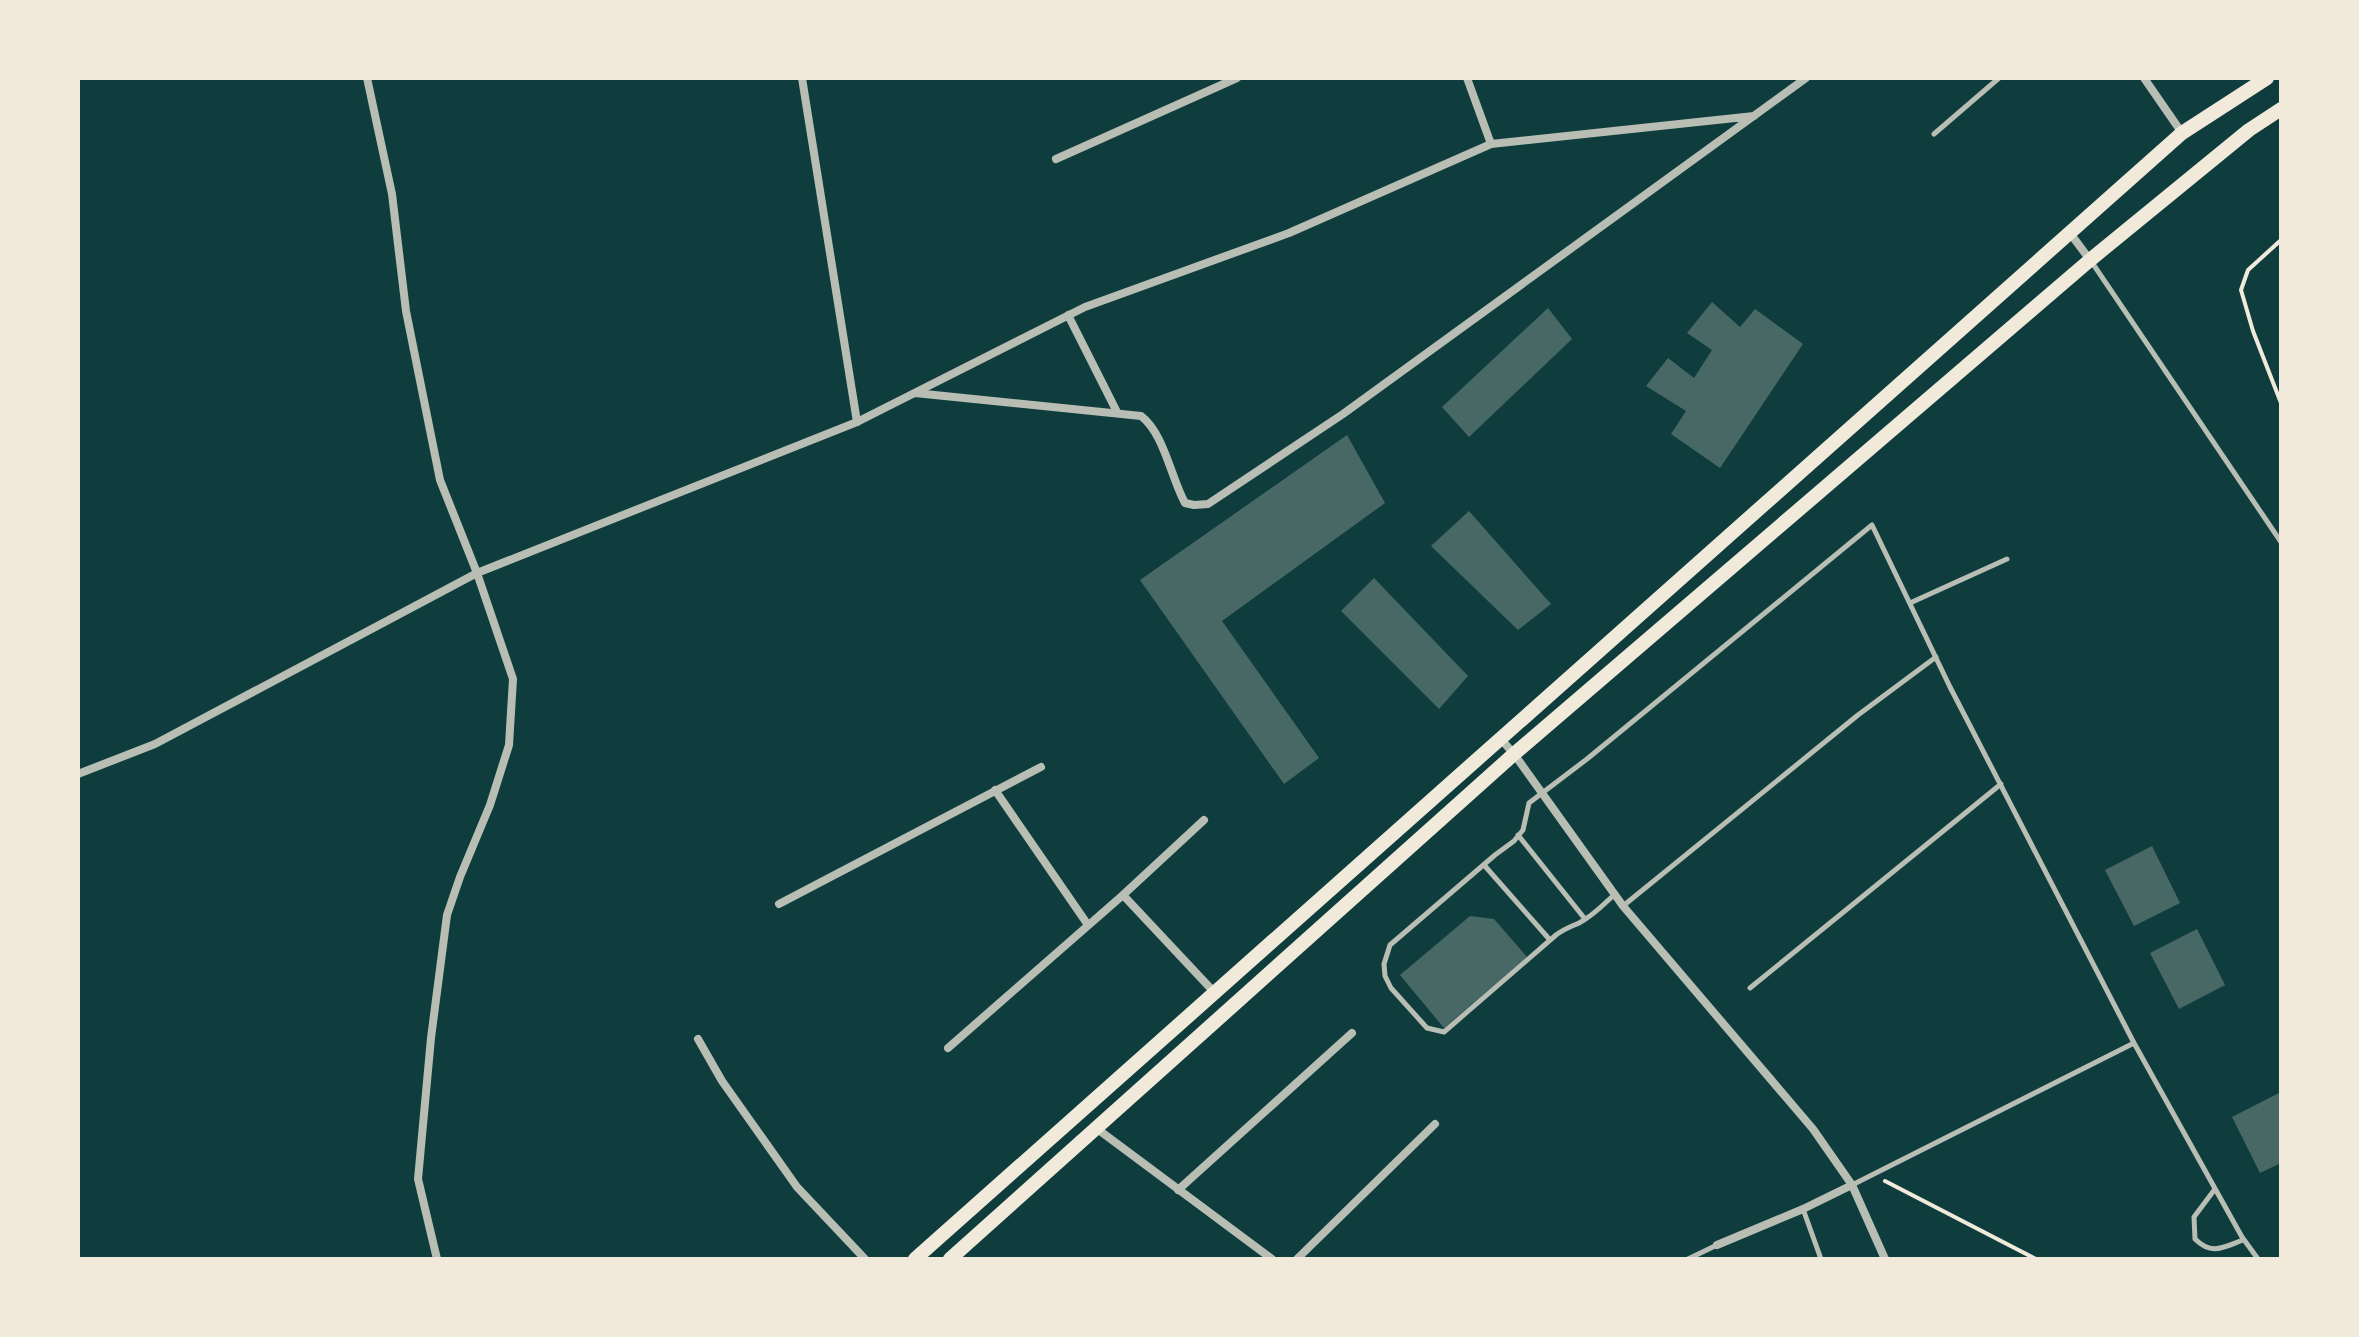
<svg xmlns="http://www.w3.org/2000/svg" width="2359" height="1337" viewBox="0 0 2359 1337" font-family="'IBM Plex Sans',sans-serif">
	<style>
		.building { fill: #486865 }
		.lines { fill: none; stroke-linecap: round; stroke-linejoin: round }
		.path { stroke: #f1e9da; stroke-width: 4 }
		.service { stroke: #b8beb3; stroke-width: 5 }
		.minor { stroke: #b8beb3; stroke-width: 8 }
		.secondary { stroke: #f1e9da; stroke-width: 14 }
	</style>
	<rect width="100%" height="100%" fill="#0f3d3e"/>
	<!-- building -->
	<path class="building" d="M 1712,302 L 1740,327 L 1755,309 L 1803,344 L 1720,468 L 1671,434 L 1686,411 L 1646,386 L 1668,358 L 1694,378 L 1712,350 L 1687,333 Z
		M 1548,308 L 1572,339 L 1469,437 L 1442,407 Z
		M 1347,435 L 1385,503 L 1222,621 L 1319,758 L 1284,784 L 1140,580 Z
		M 1469,511 L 1551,604 L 1518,630 L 1431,546 Z
		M 1374,578 L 1468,676 L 1439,709 L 1341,611 Z
		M 2152,846 L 2180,903 L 2134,926 L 2105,870 Z
		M 1470,916 L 1494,919 L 1527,957 L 1444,1028 L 1400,975 Z
		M 2197,929 L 2225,985 L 2179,1009 L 2150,953 Z
		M 2279,1093 L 2281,1098 L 2281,1163 L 2260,1173 L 2232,1117 Z"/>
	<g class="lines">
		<!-- path -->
		<path class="path" d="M 2281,240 L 2248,270 L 2241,290 L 2253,331 L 2281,403
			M 1885,1181 L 2036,1259"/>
		<!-- service -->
		<path class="service" d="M 1934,134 L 1999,78
			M 2091,261 L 2281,542
			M 1910,603 L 2007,559
			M 1518,835 L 1585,919
			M 1484,865 L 1550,940
			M 1615,894 C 1604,904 1593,916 1579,923 C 1570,927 1564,929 1556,935 L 1444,1032 L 1427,1028 L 1391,988 L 1385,976 L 1384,964 L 1390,945 L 1495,855 L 1514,841 L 1523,830 L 1529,803 L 1587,759 L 1872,525 L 1950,687 L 2134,1043 L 2242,1237 L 2258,1259
			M 1623,906 L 1858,715 L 1936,657
			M 1750,988 L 2001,784
			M 1852,1185 L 2134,1043
			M 2215,1189 L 2194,1217 L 2195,1239 C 2212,1256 2224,1247 2243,1240
			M 1803,1209 L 1821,1259
			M 1688,1259 L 1717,1245"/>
		<!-- minor -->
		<path class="minor" d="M 367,78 L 392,194 L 406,311 L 440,480 L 477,573 L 513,679 L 509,745 L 490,805 L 460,877 L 447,915 L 431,1038 L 418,1179 L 437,1259
			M 802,78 L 857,422
			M 1467,78 L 1491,144
			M 2144,78 L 2182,133
			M 1056,159 L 1237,78
			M 2070,233 L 2090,260
			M 1068,315 L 1117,412
			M 915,393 L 1141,416 C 1164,433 1171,478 1185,503 L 1194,505 L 1208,504 L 1343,414 L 1806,78
			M 1500,738 L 1514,754 L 1623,906 L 1813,1129 L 1852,1185 L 1885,1259
			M 78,774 L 155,744 L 477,573 L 857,422 L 1085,307 L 1289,233 L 1491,144 L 1754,116
			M 995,790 L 1088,925
			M 1123,895 L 1214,992
			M 779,904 L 1041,767
			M 698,1039 L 722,1081 L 797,1187 L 865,1259
			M 948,1048 L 1123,895 L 1204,820
			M 1096,1128 L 1272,1259
			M 1178,1190 L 1352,1033
			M 1717,1245 L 1803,1209 L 1852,1185
			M 1297,1259 L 1435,1124"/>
		<!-- secondary -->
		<path class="secondary" d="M 915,1259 L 2182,133 L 2267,78
			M 950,1259 L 1514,754 L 2090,260 L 2249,130 L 2281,109"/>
	</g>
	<!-- border -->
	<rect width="2359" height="1337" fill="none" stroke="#f1e9da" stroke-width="160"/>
</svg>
